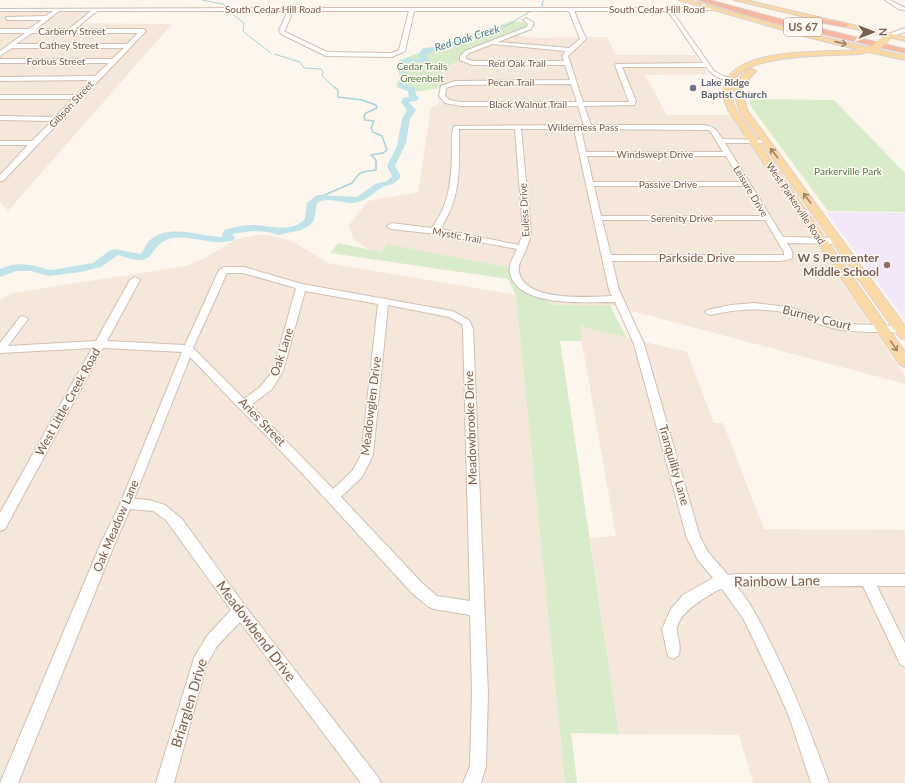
<svg xmlns="http://www.w3.org/2000/svg" width="905" height="783" viewBox="0 0 905 783" font-family="Lato,sans-serif">
	<style>
		.residential { fill: #f5e8da }
		.education { fill: #f3e8fa }
		.green { fill: #d8ecc9 }
		.lines { fill: none; stroke-linecap: round; stroke-linejoin: round }
		.stream-far1 { stroke: #a5d3da; stroke-width: 1 }
		.stream { stroke: #a5d3da; stroke-width: 1.5 }
		.river { fill: #bfe3e8; fill-rule: evenodd }
		.minor-casing { stroke: #d1beb0; stroke-width: 2 }
		.major-casing { stroke: #dad1cd; stroke-width: 2 }
		.highway-casing { stroke: #dad1cd; stroke-width: 2 }
		.minor { fill: #fff; fill-rule: evenodd }
		.major { fill: #fbd9a5; fill-rule: evenodd }
		.highway { fill: #f7b7a3; fill-rule: evenodd }
		.major-bridge-casing { stroke: #dad1cd; stroke-width: 8; stroke-linecap: butt }
		.major-bridge { stroke: #fbd9a5; stroke-width: 7 }
		.oneway { stroke: #a18267 }
		.worship-dot { fill: #6b7280; stroke: #fffaf3; stroke-width: 1.5 }
		.education-dot { fill: #8d6e63; stroke: #fffaf3; stroke-width: 1.5 }
		.labels { text-anchor: middle; stroke-width: 3; stroke-linejoin: round; paint-order: stroke }
		.far-street-label { font-size: 10px; fill: #7a5c4d; stroke: #fffaf3 }
		.far-park-label { font-size: 10px; fill: #537a41; stroke: #fffaf3 }
		.far-worship-label { font-size: 10px; font-weight: bold; fill: #5b616d; stroke: #fffaf3; text-anchor: start }
		.shield { fill: #fffaf3; stroke: #a28b7f; stroke-width: 1 }
		.shield-label { font-size: 11px; font-weight: bold; fill: #7a5c4d }
		.far-water-label { font-size: 11px; font-style: italic; fill: #437c86; stroke: #fffaf3 }
		.street-label { font-size: 12px; fill: #7a5c4d; stroke: #fffaf3 }
		.education-label { font-size: 12px; font-weight: bold; fill: #785e54; stroke: #fffaf3; text-anchor: end }
		.near-street-label { font-size: 14px; fill: #7a5c4d; stroke: #fffaf3 }
	</style>
	<rect width="100%" height="100%" fill="#fdf6ec"/>
	<!-- residential -->
	<path class="residential" d="M 0,11 L 92,11 L 77,23 L 172,24 L 8,211 L 0,201 Z
		M 509,34 L 534,38 L 607,37 L 616,55 L 695,55 L 708,74 L 645,75 L 667,115 L 731,115 L 905,376 L 905,384 L 610,305 L 555,305 L 527,291 L 514,280 L 387,244 L 381,252 L 368,249 L 353,239 L 349,225 L 368,201 L 418,192 L 431,108 L 439,103 L 440,88 L 445,83 L 440,76 L 443,75 L 449,66 L 461,59 L 462,55 Z
		M 255,235 L 267,235 L 292,241 L 328,263 L 516,295 L 565,783 L 0,783 L 0,300 L 11,293 L 186,266 L 203,259 L 237,239 Z
		M 579,326 L 687,352 L 714,423 L 723,423 L 764,529 L 905,530 L 905,783 L 753,783 L 739,735 L 619,734 L 590,538 L 616,536 Z"/>
	<!-- education -->
	<path class="education" d="M 826,212 L 905,213 L 905,320 Z"/>
	<!-- green -->
	<path class="green" d="M 512,21 L 529,23 L 529,25 L 465,52 L 461,59 L 449,66 L 441,76 L 445,83 L 440,88 C 427,90 405,96 396,84 L 400,78 L 397,64 L 400,60 L 439,45 Z
		M 749,99 L 834,100 L 905,173 L 905,212 L 828,211 L 752,108 Z
		M 338,243 L 381,252 L 387,244 L 509,268 L 527,291 L 555,305 L 610,305 L 627,338 L 580,326 L 582,341 L 560,341 L 619,734 L 571,733 L 577,783 L 565,783 L 516,296 L 508,279 L 330,253 Z"/>
	<g class="lines">
		<!-- stream-far1 -->
		<path class="stream-far1" d="M 202,0 L 223,4 L 227,8
			M 543,8 L 542,3 L 544,0
			M 227,10 L 244,23 L 243,31 L 245,33 L 271,53
			M 500,27 L 506,26 L 529,12 L 544,10
			M 274,54 L 300,62 L 304,68 L 321,69 L 323,72 L 322,76 L 335,88"/>
		<!-- stream -->
		<path class="stream" d="M 320,197 L 352,183 L 359,174 L 363,172 L 376,170 L 376,160 L 371,155 L 383,153 L 387,150 L 382,136 L 373,132 L 371,128 L 374,121 L 365,120 L 364,116 L 366,113 L 377,108 L 376,105 L 362,100 L 338,97 L 338,90 L 334,87"/>
		<!-- river -->
		<path class="river" d="M 500,25 L 503,27 L 502,28 L 446,46 L 439,50 L 432,51 L 431,53 L 425,54 L 429,61 L 428,62 L 408,62 L 406,64 L 407,75 L 411,79 L 407,86 L 415,88 L 416,95 L 419,98 L 416,101 L 409,102 L 416,110 L 410,119 L 406,143 L 395,166 L 401,176 C 393,187 391,183 381,188 C 371,194 365,202 353,203 C 342,203 326,196 317,203 L 314,220 L 310,225 L 301,230 L 278,235 L 268,232 L 253,231 L 232,234 L 235,238 L 234,240 C 213,247 194,235 173,238 C 151,242 156,260 139,260 C 132,260 125,257 118,255 L 101,267 L 81,272 L 49,276 L 31,271 L 16,271 L 0,277 L 0,269 C 12,263 26,263 39,267 C 44,268 47,270 52,270 L 93,263 L 109,251 L 115,249 L 140,254 C 144,251 145,245 149,241 C 169,223 197,236 220,237 L 223,237 L 222,235 L 224,230 C 234,227 243,225 253,225 C 270,225 291,234 305,219 L 307,203 L 317,195 L 357,197 L 375,184 L 387,181 L 392,176 L 387,166 L 397,146 L 402,119 L 407,110 L 401,102 L 403,98 L 409,97 L 408,91 L 397,87 L 403,79 L 400,76 L 400,62 L 407,58 L 421,59 L 418,55 L 423,48 L 436,47 L 491,27 Z"/>
		<defs>
			<path id="minor" d="M 885,0 L 890,0 L 905,8 L 905,10 L 898,9 Z
				M 291,8 L 716,8 L 714,10 L 672,11 L 714,71 L 723,76 L 742,80 L 742,82 C 729,83 713,78 706,67 L 622,67 L 636,101 L 634,105 L 584,106 L 591,125 L 703,125 C 714,126 717,130 722,139 L 768,140 L 768,142 L 766,143 L 725,143 L 783,237 L 838,238 L 842,241 L 838,244 L 787,243 C 790,248 795,253 791,259 L 780,261 L 612,261 L 619,290 L 644,344 L 700,537 L 708,552 L 728,575 L 739,574 L 905,574 L 905,586 L 877,586 L 905,643 L 905,667 L 900,664 L 863,586 L 737,587 C 751,603 760,622 770,642 C 794,689 811,733 829,783 L 811,783 L 789,716 L 777,689 L 743,618 L 722,589 L 718,590 C 705,598 675,614 677,632 C 678,640 682,648 678,656 L 673,659 L 668,656 L 662,629 L 671,609 L 683,595 L 713,578 L 698,560 L 687,538 L 634,344 L 615,302 C 588,302 517,308 510,273 C 508,265 514,256 517,249 L 437,234 L 391,229 L 387,226 L 391,223 L 432,228 C 449,204 451,183 452,154 C 452,145 451,134 454,126 L 584,125 L 578,106 L 461,106 L 445,103 L 439,96 L 441,86 L 455,81 L 570,80 L 565,65 L 472,65 L 460,60 L 460,56 L 465,51 L 527,27 L 528,24 L 523,20 L 526,18 L 534,23 L 531,29 L 498,42 L 569,48 L 580,39 L 569,11 L 414,11 L 405,51 L 392,57 L 326,56 L 281,34 L 279,30 L 288,11 L 97,11 L 75,29 L 143,29 L 146,31 L 3,181 L 0,181 L 0,175 L 28,145 L 0,145 L 0,141 L 32,141 L 52,121 L 0,120 L 0,116 L 55,117 L 73,99 L 0,99 L 0,95 L 76,95 L 92,80 L 0,81 L 0,77 L 95,76 L 109,63 L 0,63 L 0,59 L 112,59 L 124,48 L 12,48 L 0,56 L 0,51 L 25,33 L 0,33 L 0,29 L 29,29 L 42,20 L 8,20 L 6,19 L 6,17 L 46,16 L 53,11 L 0,11 L 0,9 ZM 59,11 L 91,11 L 69,29 L 36,29 ZM 293,11 L 409,11 L 399,50 L 391,53 L 327,52 L 285,32 L 285,30 ZM 574,11 L 668,11 L 703,63 L 616,64 L 615,65 L 629,102 L 583,102 L 568,56 L 586,39 ZM 32,33 L 138,33 L 127,44 L 16,44 ZM 493,44 L 566,51 L 562,56 L 564,61 L 473,61 L 466,59 L 466,56 L 469,53 ZM 571,84 L 577,102 L 461,102 L 449,100 L 445,96 L 446,88 L 456,85 ZM 459,129 L 515,129 L 523,232 L 519,245 L 440,229 C 462,197 459,166 459,129 ZM 521,129 L 574,129 L 609,290 L 612,296 C 590,297 524,302 519,272 C 517,264 524,256 526,249 C 528,245 530,238 531,232 ZM 581,129 L 708,130 L 711,132 L 723,152 L 586,152 ZM 587,156 L 726,156 L 741,182 L 593,182 ZM 594,186 L 744,186 L 762,216 L 601,216 ZM 602,220 L 765,220 L 784,252 L 784,255 L 611,255 Z
				M 905,28 L 905,32 L 889,37 L 886,35 Z
				M 224,267 L 244,267 L 302,284 L 452,311 L 469,320 L 473,329 L 488,694 L 486,766 L 481,783 L 463,783 L 470,766 L 472,694 L 470,615 L 434,609 L 429,607 L 413,594 L 300,471 L 190,357 L 134,499 L 149,500 L 165,505 L 182,519 L 245,606 L 378,777 L 381,783 L 361,783 L 240,622 L 217,646 L 206,666 L 174,783 L 156,783 L 194,658 L 207,636 L 231,610 L 166,520 L 153,511 L 130,509 L 115,543 L 18,783 L 0,783 L 101,543 L 120,504 L 182,352 L 103,348 L 5,529 L 0,531 L 0,513 L 92,348 L 0,353 L 0,343 L 20,317 L 23,316 L 28,319 L 8,346 L 96,341 L 130,280 L 135,277 L 140,280 L 107,341 L 185,345 L 219,270 ZM 227,273 L 243,273 L 296,288 L 273,371 L 260,387 L 244,399 L 193,348 ZM 305,291 L 378,304 L 361,455 L 353,470 L 333,489 L 251,405 L 272,389 L 283,371 ZM 388,305 L 449,317 L 462,324 L 463,329 L 470,601 L 437,596 L 423,584 L 341,497 L 362,477 L 373,455 Z
				M 754,303 L 788,307 L 847,324 L 901,326 L 905,327 L 905,331 C 899,334 891,332 884,332 C 867,332 849,332 832,328 C 814,323 796,314 777,311 C 754,308 732,310 710,315 L 705,312 L 707,310 L 731,305 Z"/>
			<path id="major" d="M 679,0 L 689,0 L 814,35 L 867,47 L 877,44 L 880,46 L 875,49 L 905,56 L 905,60 L 868,52 L 861,54 C 836,56 727,51 731,92 C 731,98 734,104 736,110 L 905,352 L 905,367 L 900,365 L 728,110 C 726,104 723,98 723,92 C 723,89 724,86 725,83 C 739,46 828,53 860,50 L 811,38 Z
				M 734,0 L 745,0 L 905,37 L 905,41 Z
				M 749,69 L 752,69 L 756,71 L 741,88 L 747,110 L 905,326 L 905,339 L 900,338 L 739,110 L 733,88 L 741,76 Z"/>
			<path id="highway" d="M 698,0 L 709,0 L 776,18 L 905,49 L 905,53 L 771,22 Z
				M 816,18 L 845,23 L 849,25 L 845,27 L 819,22 L 816,22 Z"/>
		</defs>
		<!-- minor casing -->
		<use href="#minor" class="minor-casing"/>
		<!-- major casing -->
		<use href="#major" class="major-casing"/>
		<!-- highway casing -->
		<use href="#highway" class="highway-casing"/>
		<!-- minor -->
		<use href="#minor" class="minor"/>
		<!-- major -->
		<use href="#major" class="major"/>
		<!-- highway -->
		<use href="#highway" class="highway"/>
		<defs>
			<path id="major-bridge" d="M 877,46 L 887,38"/>
		</defs>
		<!-- major-bridge casing -->
		<use href="#major-bridge" class="major-bridge-casing"/>
		<!-- major-bridge -->
		<use href="#major-bridge" class="major-bridge"/>
	</g>
	<!-- one-way arrows -->
	<defs><path id="oneway-shaft" d="M-6 0H5M1.5-3L5.5 0L1.5 3" fill="none" stroke-width="1.6" stroke-linecap="round" stroke-linejoin="round"/></defs>
	<g class="oneway">
		<use href="#oneway-shaft" transform="translate(841 43) rotate(13)"/>
		<use href="#oneway-shaft" transform="translate(774 153) rotate(-128)"/>
		<use href="#oneway-shaft" transform="translate(807 198) rotate(-126)"/>
		<use href="#oneway-shaft" transform="translate(894 346) rotate(56)"/>
	</g>
	<!-- markers -->
	<circle class="worship-dot" cx="693" cy="88" r="4"/>
	<circle class="education-dot" cx="887" cy="265" r="4"/>
	<g class="labels">
		<!-- far-street labels -->
		<g class="far-street-label">
			<text x="273" y="13">South Cedar Hill Road</text>
			<text x="657" y="13">South Cedar Hill Road</text>
			<text x="72" y="35">Carberry Street</text>
			<text x="69" y="49">Cathey Street</text>
			<text x="56" y="65">Forbus Street</text>
			<text x="517" y="67">Red Oak Trail</text>
			<text x="511" y="86">Pecan Trail</text>
			<text transform="translate(71 104) rotate(-47)" y="4">Gibson Street</text>
			<text x="528" y="108">Black Walnut Trail</text>
			<text x="583" y="131">Wilderness Pass</text>
			<text x="655" y="158">Windswept Drive</text>
			<text x="668" y="188">Passive Drive</text>
			<text transform="translate(751 191) rotate(59)" y="4">Leisure Drive</text>
			<text transform="translate(796 203) rotate(56)" y="4">West Parkerville Road</text>
			<text transform="translate(524 210) rotate(-93)" y="4">Euless Drive</text>
			<text x="682" y="222">Serenity Drive</text>
			<text transform="translate(457 235) rotate(11)" y="4">Mystic Trail</text>
		</g>
		<!-- far-park labels -->
		<g class="far-park-label">
			<text x="422" y="70">Cedar Trails<tspan x="422" dy="12">Greenbelt</tspan></text>
			<text x="848" y="175">Parkerville Park</text>
		</g>
		<!-- far-worship labels -->
		<g class="far-worship-label">
			<text x="701" y="86">Lake Ridge<tspan x="701" dy="12">Baptist Church</tspan></text>
		</g>
		<!-- shield labels -->
		<rect class="shield" x="784" y="18" width="38" height="18" rx="3"/>
		<g class="shield-label">
			<text x="803" y="31">US 67</text>
		</g>
		<!-- far-water labels -->
		<g class="far-water-label">
			<text transform="translate(467 38) rotate(-17)" y="4">Red Oak Creek</text>
		</g>
		<!-- street labels -->
		<g class="street-label">
			<text x="697" y="262">Parkside Drive</text>
			<text transform="translate(817 318) rotate(14)" y="4">Burney Court</text>
			<text transform="translate(282 352) rotate(-72)" y="4">Oak Lane</text>
			<text transform="translate(68 402) rotate(-61)" y="4">West Little Creek Road</text>
			<text transform="translate(371 406) rotate(-83)" y="4">Meadowglen Drive</text>
			<text transform="translate(262 422) rotate(46)" y="4">Aries Street</text>
			<text transform="translate(471 428) rotate(-92)" y="4">Meadowbrooke Drive</text>
			<text transform="translate(674 465) rotate(74)" y="4">Tranquility Lane</text>
			<text transform="translate(116 526) rotate(-67)" y="4">Oak Meadow Lane</text>
		</g>
		<!-- education labels -->
		<g class="education-label">
			<text x="879" y="262">W S Permenter<tspan x="879" dy="14">Middle School</tspan></text>
		</g>
		<!-- near-street labels -->
		<g class="near-street-label">
			<text transform="translate(777 581) rotate(-1)" y="5">Rainbow Lane</text>
			<text transform="translate(256 631) rotate(53)" y="5">Meadowbend Drive</text>
			<text transform="translate(189 703) rotate(-73)" y="5">Briarglen Drive</text>
		</g>
	</g>
	<!-- north arrow -->
	<g transform="translate(873 32) rotate(90)" stroke="#fffaf3" stroke-width="3" paint-order="stroke">
	<path d="M0-3L7 15L0 10L-7 15Z" fill="#7a5c4d"/>
	<text y="-6" font-size="11" font-weight="bold" text-anchor="middle" fill="#7a5c4d">N</text>
	</g>
</svg>
